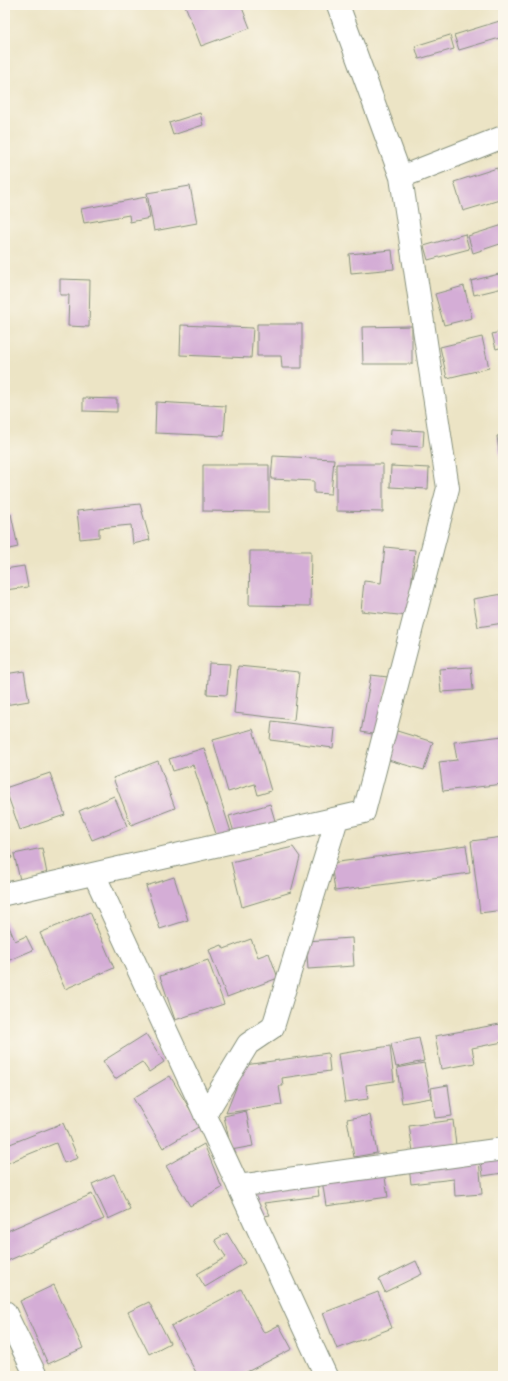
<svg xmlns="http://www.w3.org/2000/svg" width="508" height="1381" viewBox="0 0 508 1381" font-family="'Indie Flower',sans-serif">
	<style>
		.building { fill: #d4add6 }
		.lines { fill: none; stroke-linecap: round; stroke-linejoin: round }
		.minor-casing { stroke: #86907c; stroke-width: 24 }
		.minor { stroke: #fff; stroke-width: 22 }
	</style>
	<rect width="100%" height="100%" fill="#fbf7ec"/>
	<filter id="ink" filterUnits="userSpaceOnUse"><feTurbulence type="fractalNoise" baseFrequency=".025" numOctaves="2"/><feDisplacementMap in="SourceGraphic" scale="8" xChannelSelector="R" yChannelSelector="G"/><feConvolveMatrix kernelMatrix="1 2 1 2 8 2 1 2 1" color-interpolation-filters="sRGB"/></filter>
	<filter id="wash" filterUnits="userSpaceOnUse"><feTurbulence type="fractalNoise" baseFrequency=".012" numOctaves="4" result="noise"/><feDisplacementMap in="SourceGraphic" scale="16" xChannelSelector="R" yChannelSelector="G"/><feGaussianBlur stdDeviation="0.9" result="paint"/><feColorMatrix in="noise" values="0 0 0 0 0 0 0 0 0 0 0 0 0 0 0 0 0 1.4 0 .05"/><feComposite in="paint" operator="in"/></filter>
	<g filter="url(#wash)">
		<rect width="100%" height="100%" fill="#ece4c5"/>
		<g id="blocks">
			<!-- building -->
			<path class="building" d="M 185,5 L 241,5 L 250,28 L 201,46 Z
				M 503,20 L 503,37 L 459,50 L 454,35 Z
				M 450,35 L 454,49 L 419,59 L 415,46 Z
				M 200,113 L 203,125 L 173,135 L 169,123 Z
				M 497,168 L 503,187 L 503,199 L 463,211 L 454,182 Z
				M 190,186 L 197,223 L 154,231 L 147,193 Z
				M 146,197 L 150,218 L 130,222 L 129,215 L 84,223 L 81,209 Z
				M 503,225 L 503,243 L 473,253 L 468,236 Z
				M 465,234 L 469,249 L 428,260 L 424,246 Z
				M 392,250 L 394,269 L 351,273 L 349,254 Z
				M 503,273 L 503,288 L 474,295 L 471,281 Z
				M 60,279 L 90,280 L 89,327 L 68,326 L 69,295 L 60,295 Z
				M 464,286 L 472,318 L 444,325 L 435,294 Z
				M 257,324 L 302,324 L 302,368 L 282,368 L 281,356 L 257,356 Z
				M 181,325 L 253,328 L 251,358 L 180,355 Z
				M 412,326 L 412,364 L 363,364 L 362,327 Z
				M 503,331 L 503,347 L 496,349 L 492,334 Z
				M 482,337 L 489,368 L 447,378 L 440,347 Z
				M 83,398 L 117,399 L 117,412 L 83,411 Z
				M 156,402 L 226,406 L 224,436 L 155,433 Z
				M 391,429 L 424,431 L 423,447 L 390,445 Z
				M 503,435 L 503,467 L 501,467 L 497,436 Z
				M 273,456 L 334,459 L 331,494 L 314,493 L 314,481 L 271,479 Z
				M 336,464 L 383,464 L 383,512 L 336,511 Z
				M 203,465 L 269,465 L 269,512 L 203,511 Z
				M 391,466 L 429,468 L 428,489 L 390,487 Z
				M 140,504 L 150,540 L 133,544 L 131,525 L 99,528 L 99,537 L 80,539 L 77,511 Z
				M 11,514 L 18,547 L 5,550 L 5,515 Z
				M 385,547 L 415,550 L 408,616 L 361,611 L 364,581 L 381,583 Z
				M 250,551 L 311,551 L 310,606 L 249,605 Z
				M 24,566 L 28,587 L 5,590 L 5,569 Z
				M 503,594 L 503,623 L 478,627 L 473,599 Z
				M 209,663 L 230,664 L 227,695 L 207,694 Z
				M 238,666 L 299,672 L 294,720 L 234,713 Z
				M 471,667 L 473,690 L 441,692 L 439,669 Z
				M 24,671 L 29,701 L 5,705 L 5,674 Z
				M 371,675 L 388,677 L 378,735 L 361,732 Z
				M 272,721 L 335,729 L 333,748 L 270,740 Z
				M 253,729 L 271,791 L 258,795 L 255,784 L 228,792 L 213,740 Z
				M 397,731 L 433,742 L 424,770 L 388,760 Z
				M 503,736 L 503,784 L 443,791 L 439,762 L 457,760 L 454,742 Z
				M 204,748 L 232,835 L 218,840 L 193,765 L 173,771 L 169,759 Z
				M 158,761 L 175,808 L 131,825 L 113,778 Z
				M 50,773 L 65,815 L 20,830 L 5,788 Z
				M 114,796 L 127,826 L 92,840 L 79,811 Z
				M 270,804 L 276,824 L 235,836 L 229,816 Z
				M 5,834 L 12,858 L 5,860 Z
				M 503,837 L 503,910 L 480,913 L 471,841 Z
				M 466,845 L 470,873 L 335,891 L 331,863 Z
				M 293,847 L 300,857 L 291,892 L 242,907 L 231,862 Z
				M 42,848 L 47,874 L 20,880 L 14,854 Z
				M 174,877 L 188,920 L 160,929 L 146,886 Z
				M 90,912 L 114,968 L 65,989 L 40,933 Z
				M 5,917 L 15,941 L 26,936 L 33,950 L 5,962 Z
				M 352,938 L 354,966 L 308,969 L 306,941 Z
				M 251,939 L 258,957 L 269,953 L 278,978 L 227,997 L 209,950 L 222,945 L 224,949 Z
				M 208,960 L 224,1004 L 175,1020 L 160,976 Z
				M 500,1024 L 503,1042 L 472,1048 L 475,1063 L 441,1069 L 435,1036 Z
				M 146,1034 L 164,1062 L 149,1072 L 142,1062 L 115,1079 L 103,1061 Z
				M 419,1038 L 424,1061 L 396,1067 L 391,1044 Z
				M 390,1046 L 394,1081 L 366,1085 L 368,1099 L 345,1102 L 338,1054 Z
				M 328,1053 L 330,1071 L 282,1078 L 283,1086 L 279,1086 L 282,1105 L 226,1113 L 245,1065 Z
				M 424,1063 L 431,1098 L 402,1103 L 397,1068 Z
				M 170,1076 L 200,1126 L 163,1148 L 133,1098 Z
				M 448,1085 L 452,1116 L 435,1118 L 431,1088 Z
				M 246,1111 L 253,1146 L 231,1150 L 224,1116 Z
				M 370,1115 L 377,1153 L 354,1157 L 347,1119 Z
				M 453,1120 L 456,1145 L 413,1151 L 409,1126 Z
				M 63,1123 L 78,1158 L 64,1163 L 56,1143 L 5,1164 L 5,1146 Z
				M 204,1144 L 222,1188 L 190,1206 L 166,1166 Z
				M 503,1157 L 503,1173 L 483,1176 L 481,1160 Z
				M 479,1160 L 482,1194 L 455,1196 L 454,1179 L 411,1184 L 409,1167 Z
				M 384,1171 L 388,1197 L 326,1206 L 322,1180 Z
				M 114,1174 L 130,1209 L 108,1219 L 92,1184 Z
				M 317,1180 L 319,1196 L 264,1203 L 270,1215 L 259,1217 L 244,1190 Z
				M 92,1194 L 104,1219 L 5,1262 L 5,1232 Z
				M 227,1233 L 245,1263 L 205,1287 L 197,1274 L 226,1257 L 215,1240 Z
				M 416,1261 L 422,1274 L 385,1292 L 379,1279 Z
				M 54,1285 L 83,1348 L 48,1364 L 20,1301 Z
				M 241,1289 L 264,1333 L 279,1325 L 292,1349 L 239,1376 L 198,1376 L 171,1326 Z
				M 378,1292 L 392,1328 L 337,1349 L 323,1313 Z
				M 149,1302 L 170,1343 L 149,1354 L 128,1312 Z"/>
		</g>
	</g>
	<g filter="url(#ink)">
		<use href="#blocks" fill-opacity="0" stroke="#86907c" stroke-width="1"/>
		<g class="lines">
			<defs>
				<path id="minor" d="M 401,177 L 503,137
					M 94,874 L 326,1376
					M 5,894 L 364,812 L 448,488 L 401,177 L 338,5
					M 205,1115 L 248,1044 L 273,1027 L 337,819
					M 238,1186 L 503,1149
					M 5,1312 L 36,1376"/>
			</defs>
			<!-- minor casing -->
			<use href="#minor" class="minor-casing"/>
			<!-- minor -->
			<use href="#minor" class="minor"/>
		</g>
	</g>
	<!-- margin -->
	<rect width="508" height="1381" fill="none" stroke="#fbf7ec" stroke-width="20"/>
</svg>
